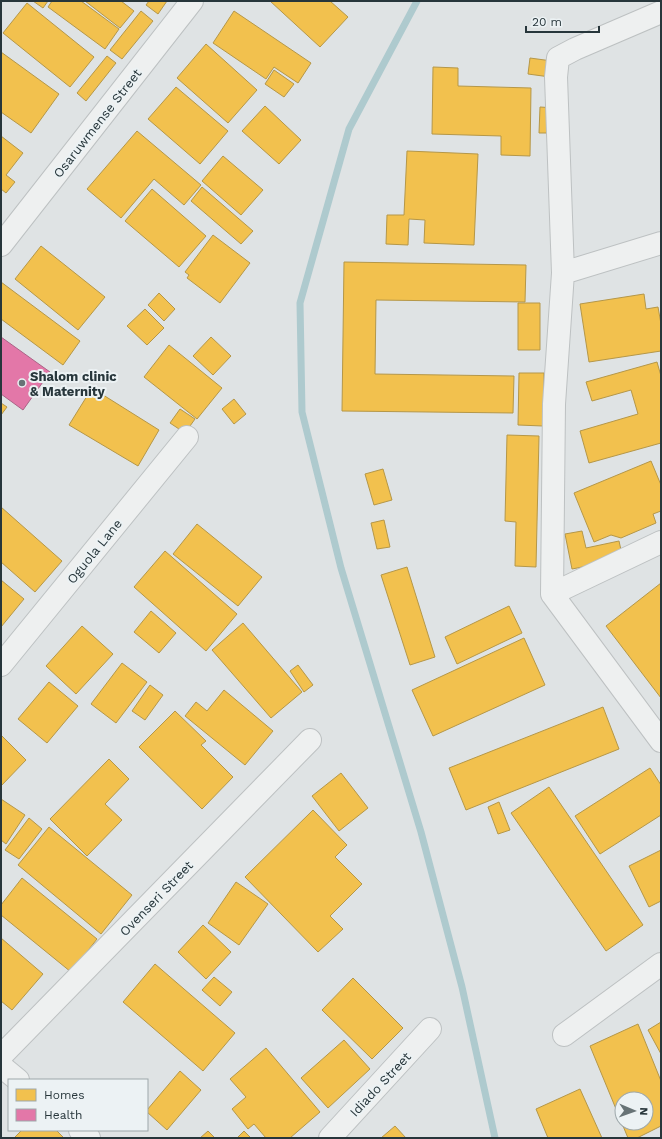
<svg xmlns="http://www.w3.org/2000/svg" width="662" height="1139" viewBox="0 0 662 1139" font-family="'Work Sans',sans-serif">
	<style>
		.homes { fill: #f2c14e; stroke: #b59748; fill-rule: evenodd }
		.health { fill: #e377a8; stroke: #ab6487 }
		.lines { fill: none; stroke-linecap: round; stroke-linejoin: round }
		.stream { stroke: #aecace; stroke-width: 7 }
		.minor-casing { stroke: #bdc1c2; stroke-width: 24 }
		.minor { stroke: #eef0f0; stroke-width: 22 }
		.poi-dot { fill: #677376; stroke: #ecf2f4; stroke-width: 1.5 }
		.labels { text-anchor: middle; stroke-width: 4; stroke-linejoin: round; paint-order: stroke }
		.street-label { font-size: 13px; fill: #27363b; stroke: #ecf2f4 }
		.poi-label { font-size: 13px; font-weight: bold; fill: #27363b; stroke: #ecf2f4; text-anchor: start }
	</style>
	<rect width="100%" height="100%" fill="#dfe3e4"/>
	<!-- homes -->
	<path class="homes" d="M 33,1 L 48,1 L 43,8 Z
		M 52,1 L 81,1 L 119,29 L 105,49 L 48,7 Z
		M 85,1 L 121,1 L 134,11 L 120,28 Z
		M 149,1 L 167,1 L 158,14 L 146,5 Z
		M 270,1 L 330,1 L 348,17 L 320,47 Z
		M 27,3 L 94,57 L 70,87 L 3,33 Z
		M 141,11 L 153,21 L 122,59 L 110,50 Z
		M 234,11 L 311,63 L 298,83 L 274,67 L 266,79 L 213,43 Z
		M 206,44 L 257,90 L 228,123 L 177,78 Z
		M 1,52 L 59,94 L 31,133 L 1,112 Z
		M 107,56 L 116,63 L 86,101 L 77,93 Z
		M 530,58 L 552,61 L 550,77 L 528,74 Z
		M 433,67 L 458,68 L 458,86 L 531,88 L 530,156 L 501,155 L 501,136 L 432,134 Z
		M 274,70 L 294,84 L 284,97 L 265,84 Z
		M 176,87 L 228,131 L 200,164 L 148,119 Z
		M 265,106 L 301,140 L 279,164 L 242,131 Z
		M 540,107 L 555,108 L 554,133 L 539,133 Z
		M 137,131 L 201,185 L 184,205 L 154,179 L 121,218 L 87,189 Z
		M 1,136 L 23,153 L 6,175 L 15,182 L 6,193 L 1,189 Z
		M 407,151 L 478,154 L 474,245 L 424,243 L 425,220 L 409,219 L 408,245 L 386,244 L 387,215 L 404,215 Z
		M 223,156 L 263,190 L 241,215 L 202,181 Z
		M 202,187 L 253,231 L 241,244 L 191,201 Z
		M 152,189 L 206,236 L 179,267 L 125,221 Z
		M 213,235 L 250,263 L 220,303 L 187,278 L 189,275 L 185,272 Z
		M 41,246 L 105,297 L 78,330 L 15,279 Z
		M 344,262 L 526,265 L 525,302 L 376,300 L 375,374 L 514,376 L 513,413 L 342,411 Z
		M 1,282 L 80,341 L 63,365 L 1,319 Z
		M 159,293 L 175,309 L 164,321 L 148,305 Z
		M 644,294 L 646,309 L 658,307 L 661,324 L 661,351 L 589,362 L 580,304 Z
		M 518,303 L 540,303 L 540,350 L 518,350 Z
		M 145,309 L 164,328 L 147,345 L 127,326 Z
		M 211,337 L 231,356 L 213,375 L 193,356 Z
		M 169,345 L 222,388 L 197,419 L 144,377 Z
		M 657,362 L 661,376 L 661,443 L 589,463 L 580,431 L 638,414 L 631,390 L 592,401 L 586,382 Z
		M 519,373 L 544,373 L 543,426 L 518,425 Z
		M 92,388 L 159,430 L 138,466 L 69,425 Z
		M 234,399 L 246,414 L 234,424 L 222,409 Z
		M 1,403 L 7,407 L 1,415 Z
		M 180,409 L 195,419 L 185,433 L 170,423 Z
		M 507,435 L 539,436 L 536,567 L 515,566 L 516,522 L 505,521 Z
		M 651,461 L 661,485 L 661,511 L 653,514 L 656,523 L 621,538 L 611,535 L 594,542 L 574,493 Z
		M 383,469 L 392,500 L 374,505 L 365,474 Z
		M 1,507 L 62,561 L 35,592 L 1,562 Z
		M 384,520 L 390,547 L 377,549 L 371,523 Z
		M 197,524 L 262,577 L 238,606 L 173,554 Z
		M 582,531 L 586,548 L 619,541 L 623,559 L 572,569 L 565,534 Z
		M 165,551 L 237,614 L 206,651 L 134,587 Z
		M 407,567 L 435,657 L 410,665 L 381,575 Z
		M 1,580 L 24,599 L 1,627 Z
		M 661,583 L 661,698 L 606,626 Z
		M 509,606 L 522,633 L 457,664 L 445,637 Z
		M 151,611 L 176,633 L 159,653 L 134,632 Z
		M 243,623 L 302,692 L 271,718 L 212,650 Z
		M 82,626 L 113,654 L 76,694 L 46,666 Z
		M 524,638 L 545,685 L 433,736 L 412,690 Z
		M 122,663 L 147,682 L 116,723 L 91,704 Z
		M 298,665 L 313,685 L 304,692 L 290,671 Z
		M 49,682 L 78,706 L 47,743 L 18,719 Z
		M 150,685 L 163,695 L 145,720 L 132,711 Z
		M 224,690 L 273,731 L 245,765 L 185,716 L 196,702 L 207,711 Z
		M 603,707 L 619,749 L 466,810 L 449,768 Z
		M 175,711 L 206,741 L 201,745 L 233,777 L 202,809 L 139,747 Z
		M 1,735 L 26,760 L 1,786 Z
		M 109,759 L 129,779 L 105,804 L 122,820 L 87,856 L 50,819 Z
		M 650,768 L 661,785 L 661,815 L 600,854 L 575,816 Z
		M 341,773 L 368,808 L 339,831 L 312,796 Z
		M 549,787 L 643,925 L 606,951 L 511,813 Z
		M 1,799 L 25,815 L 6,844 L 1,840 Z
		M 499,802 L 510,830 L 498,834 L 488,807 Z
		M 313,810 L 347,845 L 335,857 L 362,884 L 330,916 L 343,929 L 318,952 L 245,877 Z
		M 29,818 L 42,829 L 19,859 L 5,850 Z
		M 49,827 L 132,895 L 101,934 L 18,865 Z
		M 661,850 L 661,901 L 649,907 L 629,866 Z
		M 22,878 L 97,939 L 71,972 L 1,915 L 1,905 Z
		M 236,882 L 268,904 L 239,945 L 208,923 Z
		M 203,925 L 231,952 L 206,979 L 178,952 Z
		M 1,938 L 43,974 L 12,1010 L 1,1001 Z
		M 155,964 L 235,1033 L 203,1071 L 123,1002 Z
		M 214,977 L 232,992 L 220,1006 L 202,990 Z
		M 353,978 L 403,1028 L 372,1059 L 322,1010 Z
		M 661,1022 L 661,1054 L 648,1030 Z
		M 638,1024 L 661,1081 L 661,1126 L 637,1138 L 628,1138 L 590,1046 ZM 622,1099 L 646,1099 L 646,1123 L 622,1123 Z
		M 344,1040 L 370,1069 L 328,1108 L 301,1078 Z
		M 266,1048 L 320,1112 L 290,1138 L 266,1138 L 254,1124 L 248,1129 L 232,1109 L 246,1097 L 230,1079 Z
		M 180,1071 L 201,1090 L 167,1130 L 147,1112 L 147,1110 Z
		M 580,1089 L 602,1138 L 548,1138 L 536,1109 Z
		M 395,1126 L 406,1138 L 381,1138 Z
		M 22,1130 L 56,1130 L 64,1138 L 14,1138 Z
		M 208,1131 L 215,1138 L 200,1138 Z
		M 244,1131 L 251,1138 L 237,1138 Z"/>
	<!-- health -->
	<path class="health" d="M 1,337 L 50,372 L 23,410 L 1,394 Z"/>
	<g class="lines">
		<!-- stream -->
		<path class="stream" d="M 417,1 L 349,129 L 300,303 L 302,412 L 341,568 L 421,832 L 462,987 L 495,1138"/>
		<defs>
			<path id="minor" d="M 661,12 L 575,49 L 558,58 L 556,77 L 563,273 L 554,404 L 552,594 L 661,741
				M 1,245 L 192,1
				M 563,273 L 661,243
				M 552,594 L 661,542
				M 1,665 L 187,437
				M 564,1035 L 661,964
				M 1,1056 L 310,740
				M 1,1066 L 18,1080
				M 80,1130 L 89,1138
				M 330,1138 L 430,1029"/>
		</defs>
		<!-- minor casing -->
		<use href="#minor" class="minor-casing"/>
		<!-- minor -->
		<use href="#minor" class="minor"/>
	</g>
	<!-- markers -->
	<circle class="poi-dot" cx="22" cy="383" r="4"/>
	<g class="labels">
		<!-- street labels -->
		<g class="street-label">
			<text transform="translate(97 123) rotate(-52)" y="5">Osaruwmense Street</text>
			<text transform="translate(94 551) rotate(-51)" y="5">Oguola Lane</text>
			<text transform="translate(156 898) rotate(-46)" y="5">Ovenseri Street</text>
			<text transform="translate(380 1084) rotate(-47)" y="5">Idiado Street</text>
		</g>
		<!-- poi labels -->
		<g class="poi-label">
			<text x="30" y="381">Shalom clinic<tspan x="30" dy="15">&amp; Maternity</tspan></text>
		</g>
	</g>
	<!-- border -->
	<rect width="662" height="1139" fill="none" stroke="#27363b" stroke-width="4"/>
	<!-- legend -->
	<rect x="8" y="1079" width="140" height="52" fill="#ecf2f4" stroke="#9da7aa"/>
	<rect x="16" y="1089" width="20" height="12" fill="#f2c14e" stroke="#9da7aa"/>
	<text x="44" y="1099" font-size="12" fill="#27363b">Homes</text>
	<rect x="16" y="1109" width="20" height="12" fill="#e377a8" stroke="#9da7aa"/>
	<text x="44" y="1119" font-size="12" fill="#27363b">Health</text>
	<!-- north arrow -->
	<g transform="translate(634 1111) rotate(92)"><circle r="19" fill="#ecf2f4" stroke="#9da7aa"/>
	<path d="M0-3L7 15L0 10L-7 15Z" fill="#677376"/>
	<text y="-6" font-size="11" font-weight="bold" text-anchor="middle" fill="#27363b">N</text>
	</g>
	<!-- scale -->
	<path d="M526 26v6h73v-6" fill="none" stroke="#27363b" stroke-width="2"/>
	<text x="532" y="26" font-size="12" fill="#27363b" stroke="#ecf2f4" stroke-width="3" paint-order="stroke">20 m</text>
</svg>
